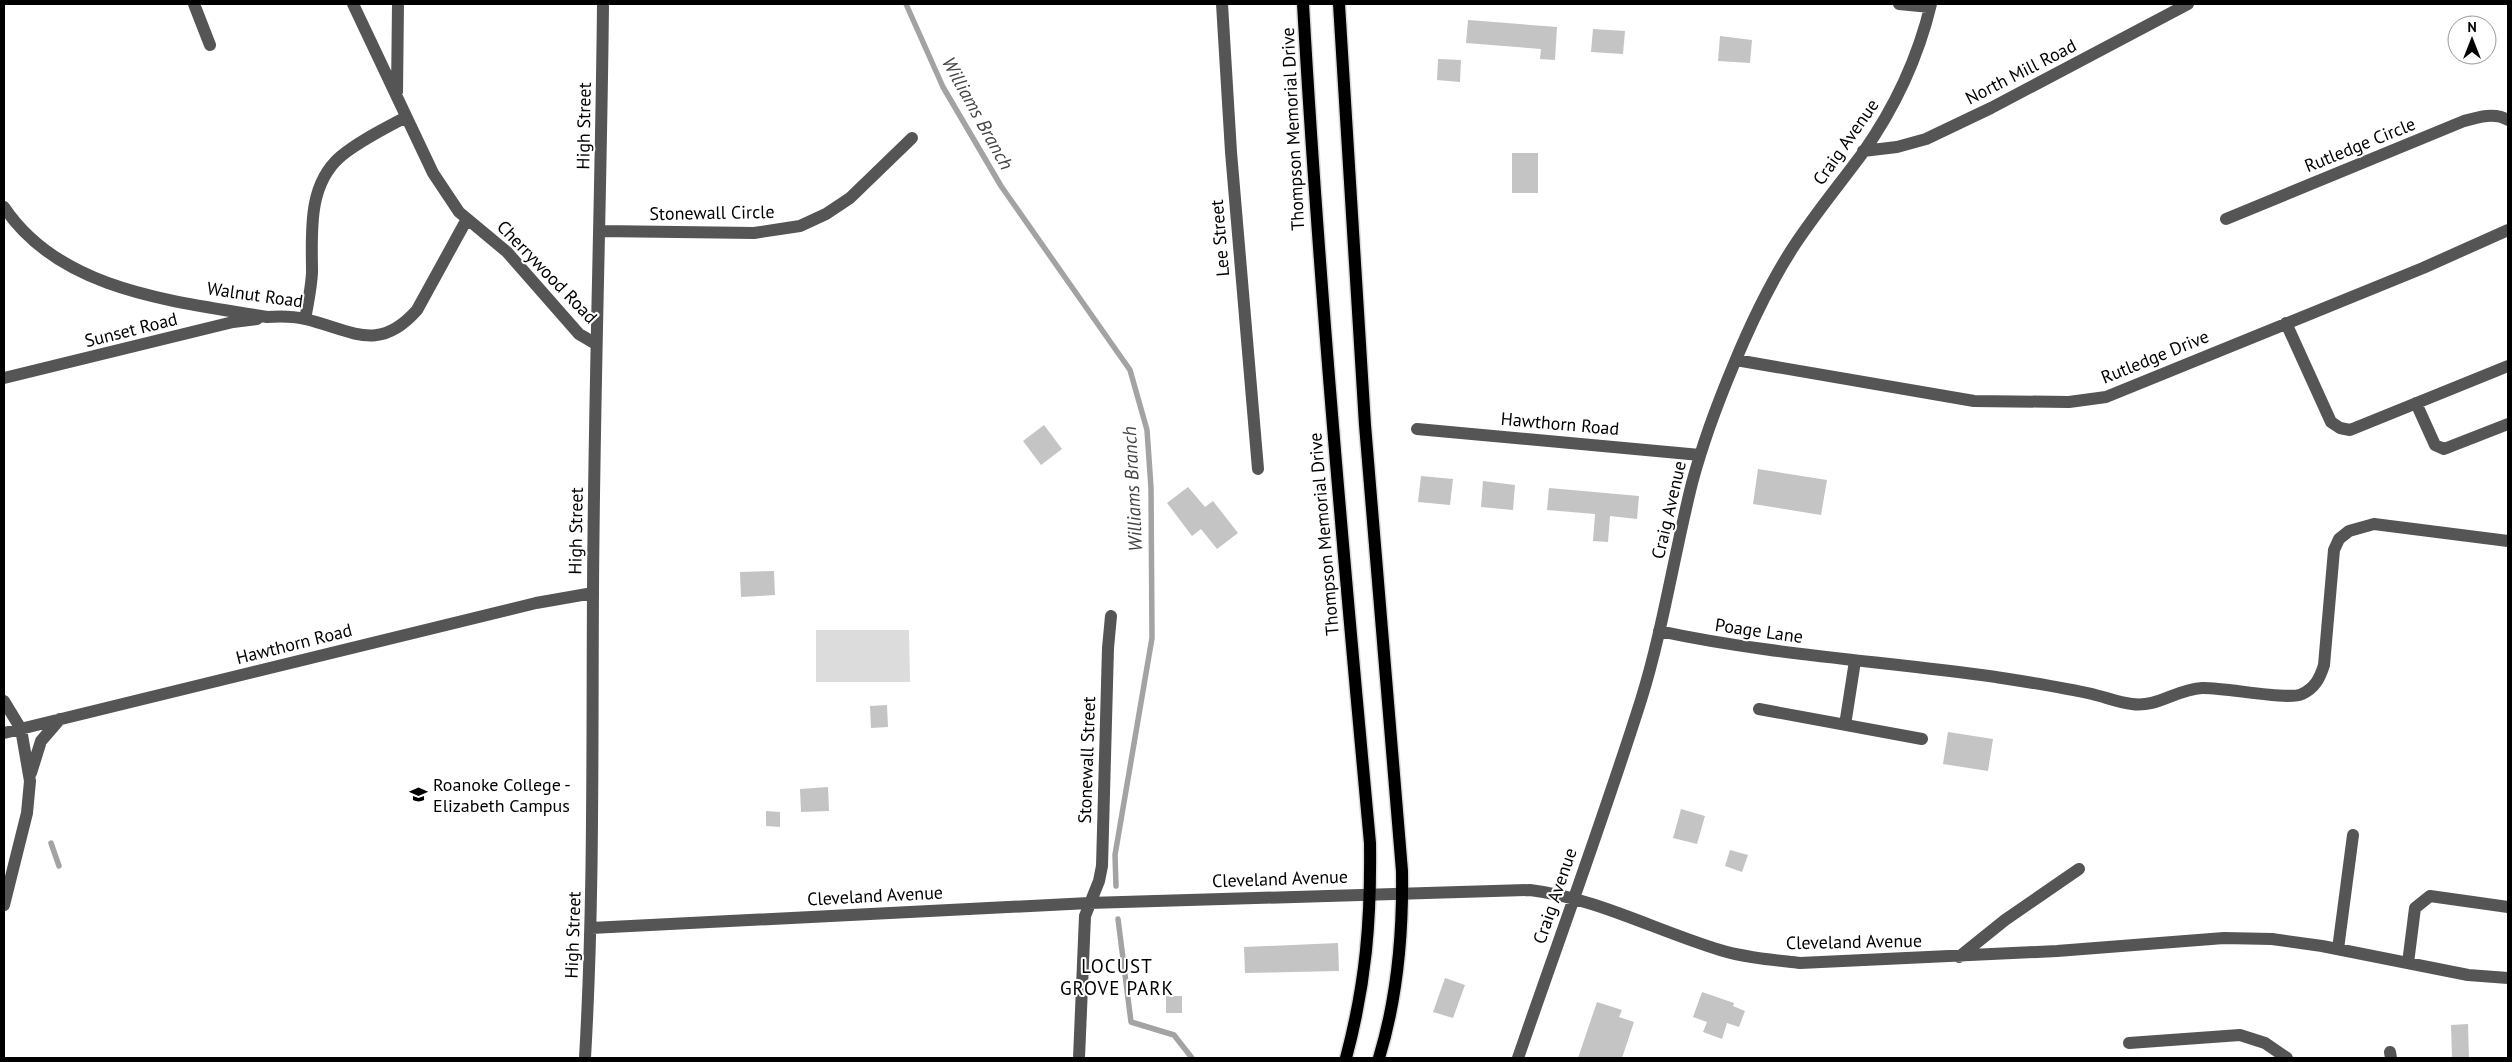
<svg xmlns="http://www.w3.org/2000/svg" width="2512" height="1062" viewBox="0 0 2512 1062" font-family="'PT Sans',sans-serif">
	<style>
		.green { fill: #dcdcdc }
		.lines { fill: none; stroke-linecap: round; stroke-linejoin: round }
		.stream { stroke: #a3a3a3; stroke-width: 5.5 }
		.building { fill: #c4c4c4 }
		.major-casing { stroke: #dbdbdb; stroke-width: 15 }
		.minor { stroke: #555; stroke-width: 12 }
		.major { stroke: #000; stroke-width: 12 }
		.labels { text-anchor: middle; stroke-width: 4; stroke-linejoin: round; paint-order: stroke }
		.street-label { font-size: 18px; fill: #000; stroke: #fff }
		.poi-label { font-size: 18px; fill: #000; stroke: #fff; text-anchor: start }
		.water-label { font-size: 19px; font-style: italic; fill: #444; stroke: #fff }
		.neighbourhood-label { font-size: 19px; letter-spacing: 1px; fill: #000; stroke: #fff }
	</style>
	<rect width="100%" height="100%" fill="#fff"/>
	<!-- green -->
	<path class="green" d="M 816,630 L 909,630 L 910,682 L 816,682 Z"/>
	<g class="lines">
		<!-- stream -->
		<path class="stream" d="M 906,4 L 943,87 L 1001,186 L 1130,370 L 1147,430 L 1151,488 L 1152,638 L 1115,855 L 1116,886
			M 51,843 L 59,866
			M 1118,919 L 1131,1022 L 1174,1035 L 1192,1058"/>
	</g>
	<!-- building -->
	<path class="building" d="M 1468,20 L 1557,27 L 1555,60 L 1540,59 L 1541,49 L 1466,43 Z
		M 1593,29 L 1625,31 L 1623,54 L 1591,52 Z
		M 1720,36 L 1752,40 L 1750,63 L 1718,61 Z
		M 1438,59 L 1461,60 L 1460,82 L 1437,80 Z
		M 1512,153 L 1538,153 L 1538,193 L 1512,193 Z
		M 1044,425 L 1062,449 L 1041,465 L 1023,441 Z
		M 1758,469 L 1827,480 L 1821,515 L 1753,504 Z
		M 1421,476 L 1453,479 L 1450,505 L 1418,502 Z
		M 1483,481 L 1515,485 L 1513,510 L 1481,507 Z
		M 1188,487 L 1205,507 L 1213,501 L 1238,533 L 1217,549 L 1201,529 L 1192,536 L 1167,503 Z
		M 1549,488 L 1639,496 L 1637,519 L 1610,516 L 1608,542 L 1593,541 L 1595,514 L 1547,510 Z
		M 774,571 L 775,595 L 741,597 L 740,572 Z
		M 887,705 L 888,727 L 871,728 L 870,706 Z
		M 1948,732 L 1993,739 L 1988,771 L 1943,764 Z
		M 828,787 L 829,811 L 801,812 L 800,789 Z
		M 1681,809 L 1705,816 L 1697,844 L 1673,838 Z
		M 766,811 L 780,812 L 780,827 L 766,826 Z
		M 1730,850 L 1748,855 L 1742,872 L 1725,866 Z
		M 1338,943 L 1339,971 L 1245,973 L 1244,947 Z
		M 1445,978 L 1465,985 L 1453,1018 L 1433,1012 Z
		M 1702,992 L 1734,1003 L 1733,1006 L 1745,1011 L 1739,1027 L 1727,1023 L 1722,1039 L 1703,1032 L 1707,1022 L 1693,1017 Z
		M 1166,996 L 1182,996 L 1182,1013 L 1166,1013 Z
		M 1597,1002 L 1622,1010 L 1619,1017 L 1634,1022 L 1622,1058 L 1578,1058 Z
		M 2468,1024 L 2469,1058 L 2452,1058 L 2451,1025 Z"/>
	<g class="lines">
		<defs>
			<path id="major" d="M 1303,4 C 1319,284 1344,563 1370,843 C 1371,921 1366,983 1346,1058
				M 1339,4 L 1365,425 L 1402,871 C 1403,933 1397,999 1379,1058"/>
		</defs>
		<!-- major casing -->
		<use href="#major" class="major-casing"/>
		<!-- minor -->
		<path class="minor" d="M 194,4 L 210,45
			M 353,4 L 433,173 L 459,212 L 507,252 L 579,334 L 596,344
			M 1222,4 L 1231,152 L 1258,469
			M 1899,4 L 1930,7
			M 397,92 L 398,4
			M 1863,151 L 1897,147 L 1926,139 L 1991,108 L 2188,4
			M 4,207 C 61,292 175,301 267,317 C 280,316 292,316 305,319 C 352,330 378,354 417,310 L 467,219
			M 2226,219 L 2464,121 C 2478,117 2495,112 2508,120
			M 600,231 L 754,233 L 800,226 L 826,214 L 850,198 L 912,138
			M 305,319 C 308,304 311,289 312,273 C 312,234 307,186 340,157 C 359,141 384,129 406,117
			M 2286,323 L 2331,422 L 2340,428 L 2350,430 L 2508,366
			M 1736,360 L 1974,401 L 2069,402 L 2106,397 L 2423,268 L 2508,230
			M 4,378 L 233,322 L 257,319
			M 2416,403 L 2435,445 L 2444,449 L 2508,424
			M 1417,429 L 1700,455
			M 1659,631 C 1770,655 1883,661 1996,677 C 2028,682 2061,687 2092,694 C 2105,697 2119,703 2132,704 C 2157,708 2177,689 2202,688 C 2224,687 2288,701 2302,694 C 2315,688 2320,678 2324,665 L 2334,550 L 2339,539 L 2349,531 L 2374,524 L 2508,541
			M 4,701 L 21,729 L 30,781 L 27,813 L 4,905
			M 1759,709 L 1922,739
			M 1845,725 L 1855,661
			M 4,733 L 536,603 L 593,593
			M 31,773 L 41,741 L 60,719
			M 591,928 L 1089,903 L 1530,890 C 1596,898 1657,931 1720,950 C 1746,958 1774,960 1800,963 L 2057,951 L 2224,938 L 2272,939 L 2322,946 L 2468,975 L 2508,978
			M 2338,949 L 2353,835
			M 1959,957 L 2005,920 L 2079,869
			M 2408,963 L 2415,908 L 2430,896 L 2508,907
			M 2129,1043 L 2240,1035 L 2265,1043 L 2287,1058
			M 2390,1052 L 2391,1058
			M 585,1058 C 594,903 592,748 593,592 C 594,396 601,200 603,4
			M 1079,1058 L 1085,916 L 1099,881 L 1102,866 L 1108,648 L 1111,616
			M 1518,1058 C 1559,939 1603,820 1641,700 C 1663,629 1674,555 1692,483 C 1703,442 1718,402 1734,364 C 1751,323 1770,283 1794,246 C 1815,214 1839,185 1862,154 C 1894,109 1918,58 1931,4"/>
		<!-- major -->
		<use href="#major" class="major"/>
	</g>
	<!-- icons -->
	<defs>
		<symbol id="university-bare" viewBox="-9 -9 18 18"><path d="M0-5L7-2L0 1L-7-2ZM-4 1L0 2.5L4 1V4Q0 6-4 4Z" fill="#000" stroke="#fff" stroke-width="2.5" paint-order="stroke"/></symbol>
	</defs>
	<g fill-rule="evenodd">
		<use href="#university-bare" x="406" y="782" width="25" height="25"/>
	</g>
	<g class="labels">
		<!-- street labels -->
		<g class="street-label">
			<text transform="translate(2021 72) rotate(-27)" y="6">North Mill Road</text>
			<text transform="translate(584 126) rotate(-89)" y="6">High Street</text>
			<text transform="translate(1293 129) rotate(-93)" y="6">Thompson Memorial Drive</text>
			<text transform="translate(1846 142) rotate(-55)" y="6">Craig Avenue</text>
			<text transform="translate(2360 145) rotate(-22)" y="6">Rutledge Circle</text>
			<text transform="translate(712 213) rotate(-1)" y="6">Stonewall Circle</text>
			<text transform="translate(1220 238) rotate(-95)" y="6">Lee Street</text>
			<text transform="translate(547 272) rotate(46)" y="6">Cherrywood Road</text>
			<text transform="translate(255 295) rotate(8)" y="6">Walnut Road</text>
			<text transform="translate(131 330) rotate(-14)" y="6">Sunset Road</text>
			<text transform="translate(2155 357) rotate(-22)" y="6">Rutledge Drive</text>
			<text transform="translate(1560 424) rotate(5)" y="6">Hawthorn Road</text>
			<text transform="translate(1669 510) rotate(-77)" y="6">Craig Avenue</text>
			<text transform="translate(576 531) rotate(-89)" y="6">High Street</text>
			<text transform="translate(1324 534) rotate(-95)" y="6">Thompson Memorial Drive</text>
			<text transform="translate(1759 631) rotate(8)" y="6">Poage Lane</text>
			<text transform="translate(294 644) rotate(-14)" y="6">Hawthorn Road</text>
			<text transform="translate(1087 760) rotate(-88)" y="6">Stonewall Street</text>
			<text transform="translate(1280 879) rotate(-2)" y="6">Cleveland Avenue</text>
			<text transform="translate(875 896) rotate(-3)" y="6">Cleveland Avenue</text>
			<text transform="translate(1555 896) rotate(-71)" y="6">Craig Avenue</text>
			<text transform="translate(573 935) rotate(-88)" y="6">High Street</text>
			<text transform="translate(1854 942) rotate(-1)" y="6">Cleveland Avenue</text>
		</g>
		<!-- poi labels -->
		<g class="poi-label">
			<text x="433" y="791">Roanoke College -<tspan x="433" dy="21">Elizabeth Campus</tspan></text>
		</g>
		<!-- water labels -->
		<g class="water-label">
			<text transform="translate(978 113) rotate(61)" y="7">Williams Branch</text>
			<text transform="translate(1132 489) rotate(-93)" y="7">Williams Branch</text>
		</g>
		<!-- neighbourhood labels -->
		<g class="neighbourhood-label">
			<text x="1117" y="973">LOCUST<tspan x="1117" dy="22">GROVE PARK</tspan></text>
		</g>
	</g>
	<!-- border -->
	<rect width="2512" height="1062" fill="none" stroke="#000000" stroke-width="10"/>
	<!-- north arrow -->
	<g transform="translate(2472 40)"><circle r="24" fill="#ffffff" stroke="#999999"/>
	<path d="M0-4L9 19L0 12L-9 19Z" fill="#000000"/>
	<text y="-8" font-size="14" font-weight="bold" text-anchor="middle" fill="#000000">N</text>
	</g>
</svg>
